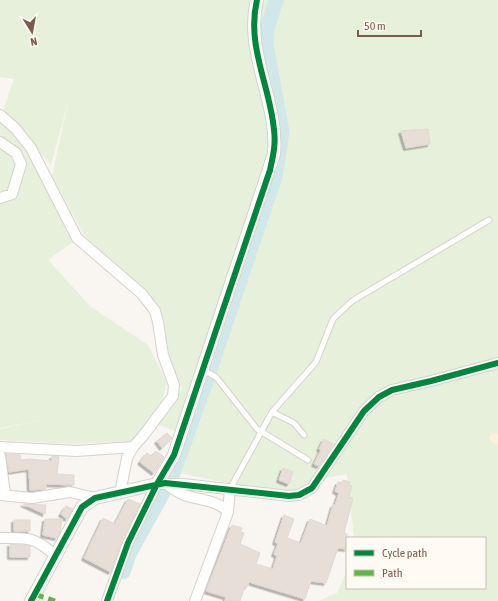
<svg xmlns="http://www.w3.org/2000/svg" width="498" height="601" viewBox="0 0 498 601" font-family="'Asap Condensed',sans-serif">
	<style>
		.green { fill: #e7f0db }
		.sand { fill: #fbf2d9 }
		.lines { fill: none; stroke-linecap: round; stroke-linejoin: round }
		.river { stroke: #d0e8ea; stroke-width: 15 }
		.building { fill: #e6ded7; stroke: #e2d8d2; filter: url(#shadow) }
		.service-casing { stroke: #d7d1cb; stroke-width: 7 }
		.minor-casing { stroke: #d7d1cb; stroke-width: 12 }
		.tertiary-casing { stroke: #d7d1cb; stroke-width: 14 }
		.service { stroke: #fefefd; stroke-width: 5 }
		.minor { stroke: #fefefd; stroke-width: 10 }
		.tertiary { stroke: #fefefd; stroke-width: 12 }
		.quiet { stroke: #58b947; stroke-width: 5; stroke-dasharray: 10 5; stroke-linecap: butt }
		.cycleway-casing { stroke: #fffaf3; stroke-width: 8 }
		.cycleway { stroke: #00873e; stroke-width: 6 }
	</style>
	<defs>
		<filter id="shadow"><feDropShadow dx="-2.5" dy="2.5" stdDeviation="0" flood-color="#0004"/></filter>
	</defs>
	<rect width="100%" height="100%" fill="#f9f5f0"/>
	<!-- green -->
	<path class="green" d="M 0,0 L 498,0 L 498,601 L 318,601 L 337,593 L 347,571 L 347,588 L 485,588 L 485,538 L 354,538 L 347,474 L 317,480 L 302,490 L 287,491 L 247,487 L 180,473 L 205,404 L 213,339 L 179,433 L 157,424 L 182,389 L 169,357 L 164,325 L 155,301 L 84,235 L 52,176 L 69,98 L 51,165 L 3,111 L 14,79 L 0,77 Z
		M 0,116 L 40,165 L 67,233 L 74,241 L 48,260 L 91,307 L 148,345 L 167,383 L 161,404 L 135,441 L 71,444 L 0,440 L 0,429 L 46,419 L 0,428 Z"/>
	<!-- sand -->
	<path class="sand" d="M 497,433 L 498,435 L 498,445 L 493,443 L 489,438 L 491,434 Z"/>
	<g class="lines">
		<!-- river -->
		<path class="river" d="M 210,369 L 275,177 L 282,132 L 266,44 L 267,29 L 276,0
			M 172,476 L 208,376
			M 123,572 L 129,554 L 165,489"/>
	</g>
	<!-- building -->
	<path class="building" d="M 428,129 L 430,144 L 406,148 L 401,131 Z
		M 167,433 L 172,438 L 162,448 L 157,441 Z
		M 324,439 L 333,444 L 319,466 L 314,464 L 321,450 L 319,449 Z
		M 156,451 L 164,457 L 154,473 L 140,462 L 147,453 L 151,456 Z
		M 6,454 L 20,455 L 21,460 L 29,459 L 52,461 L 52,456 L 59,457 L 57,474 L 74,475 L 74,485 L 46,484 L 46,489 L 30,490 L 29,469 L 9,472 Z
		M 283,468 L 293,472 L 289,484 L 279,480 Z
		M 343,480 L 350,482 L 349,485 L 352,486 L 349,497 L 353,498 L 344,533 L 347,534 L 347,549 L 338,548 L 326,583 L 311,581 L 305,599 L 249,582 L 247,587 L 245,586 L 240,601 L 225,601 L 226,597 L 206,591 L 232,525 L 242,528 L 240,532 L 244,533 L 240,544 L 260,553 L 256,564 L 273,569 L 277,556 L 274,554 L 278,544 L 275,542 L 284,515 L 294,519 L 287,538 L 301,543 L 310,519 L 327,526 L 333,505 L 335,505 L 339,493 L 335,491 L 338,482 L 342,483 Z
		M 128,499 L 140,504 L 122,540 L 111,572 L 84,558 L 103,518 L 115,524 Z
		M 23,504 L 46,505 L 45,514 Z
		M 66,506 L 73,509 L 67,519 L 61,514 Z
		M 45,519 L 62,519 L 60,532 L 57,538 L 43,535 Z
		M 14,520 L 30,520 L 30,531 L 14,531 Z
		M 10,544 L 30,546 L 30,557 L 10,557 Z"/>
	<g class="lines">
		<defs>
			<path id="service" d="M 203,370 L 216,377 L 257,429 L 308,460
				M 272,412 L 294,423 L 304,435
				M 230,489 L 272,412 L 316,362 L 333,319 L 352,301 L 489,220"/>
			<path id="minor" d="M 0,115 L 15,128 L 31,148 L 77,238 L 142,294 L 155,311 L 158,322 L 163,355 L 174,385 L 173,396 L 143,436 L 133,447 L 127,458 L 120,493
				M 0,142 L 16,153 L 21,164 L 12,194 L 0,198
				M 0,447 L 77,451 L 133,447
				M 0,456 L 5,494
				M 165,483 C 171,488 177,492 184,495 C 199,500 218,500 228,512
				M 0,495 L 32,498 L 70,492 L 95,498
				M 0,538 C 28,538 33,536 55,555
				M 107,601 L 128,543 L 157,484 L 183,484 L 289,496 L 299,495 L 312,488 L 364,411 L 379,397 L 392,390 L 431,381 L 498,363
				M 195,601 L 228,512 L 230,489"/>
			<path id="tertiary" d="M 31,601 L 82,507 L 95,498 L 157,484 L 174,455 L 274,154 C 279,102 244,53 257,0"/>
		</defs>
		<!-- service casing -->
		<use href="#service" class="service-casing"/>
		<!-- minor casing -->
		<use href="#minor" class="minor-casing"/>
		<!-- tertiary casing -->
		<use href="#tertiary" class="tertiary-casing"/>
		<!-- service -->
		<use href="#service" class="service"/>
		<!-- minor -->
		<use href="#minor" class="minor"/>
		<!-- tertiary -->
		<use href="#tertiary" class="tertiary"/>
		<!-- quiet -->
		<path class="quiet" d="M 34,594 L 55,601"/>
		<defs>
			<path id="cycleway" d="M 31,601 L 82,507 L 95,498 L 165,483 L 289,496 L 299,495 L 312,488 L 364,411 L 379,397 L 392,390 L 431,381 L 498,363
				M 107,601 L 128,543 L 157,484 L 174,455 L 270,170 C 273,156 276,144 274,130 C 270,86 246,45 257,0"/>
		</defs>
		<!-- cycleway casing -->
		<use href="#cycleway" class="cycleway-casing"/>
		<!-- cycleway -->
		<use href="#cycleway" class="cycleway"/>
	</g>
	<!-- legend -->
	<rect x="346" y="537" width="140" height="52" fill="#fffaf3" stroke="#cabbb1"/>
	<rect x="354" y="550" width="20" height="6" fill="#00873e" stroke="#cabbb1"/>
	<text x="382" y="557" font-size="12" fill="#7a5c4d">Cycle path</text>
	<rect x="354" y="570" width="20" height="6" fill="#58b947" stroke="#cabbb1"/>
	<text x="382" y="577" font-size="12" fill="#7a5c4d">Path</text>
	<!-- north arrow -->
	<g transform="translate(32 32) rotate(169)" stroke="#fffaf3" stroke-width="3" paint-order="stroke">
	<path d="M0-3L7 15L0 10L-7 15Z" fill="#7a5c4d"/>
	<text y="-6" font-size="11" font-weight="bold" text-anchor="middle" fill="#7a5c4d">N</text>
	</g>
	<!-- scale -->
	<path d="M358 30v6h63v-6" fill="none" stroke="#7a5c4d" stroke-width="2"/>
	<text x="364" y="30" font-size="12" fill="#7a5c4d" stroke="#fffaf3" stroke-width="3" paint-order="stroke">50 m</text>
</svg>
